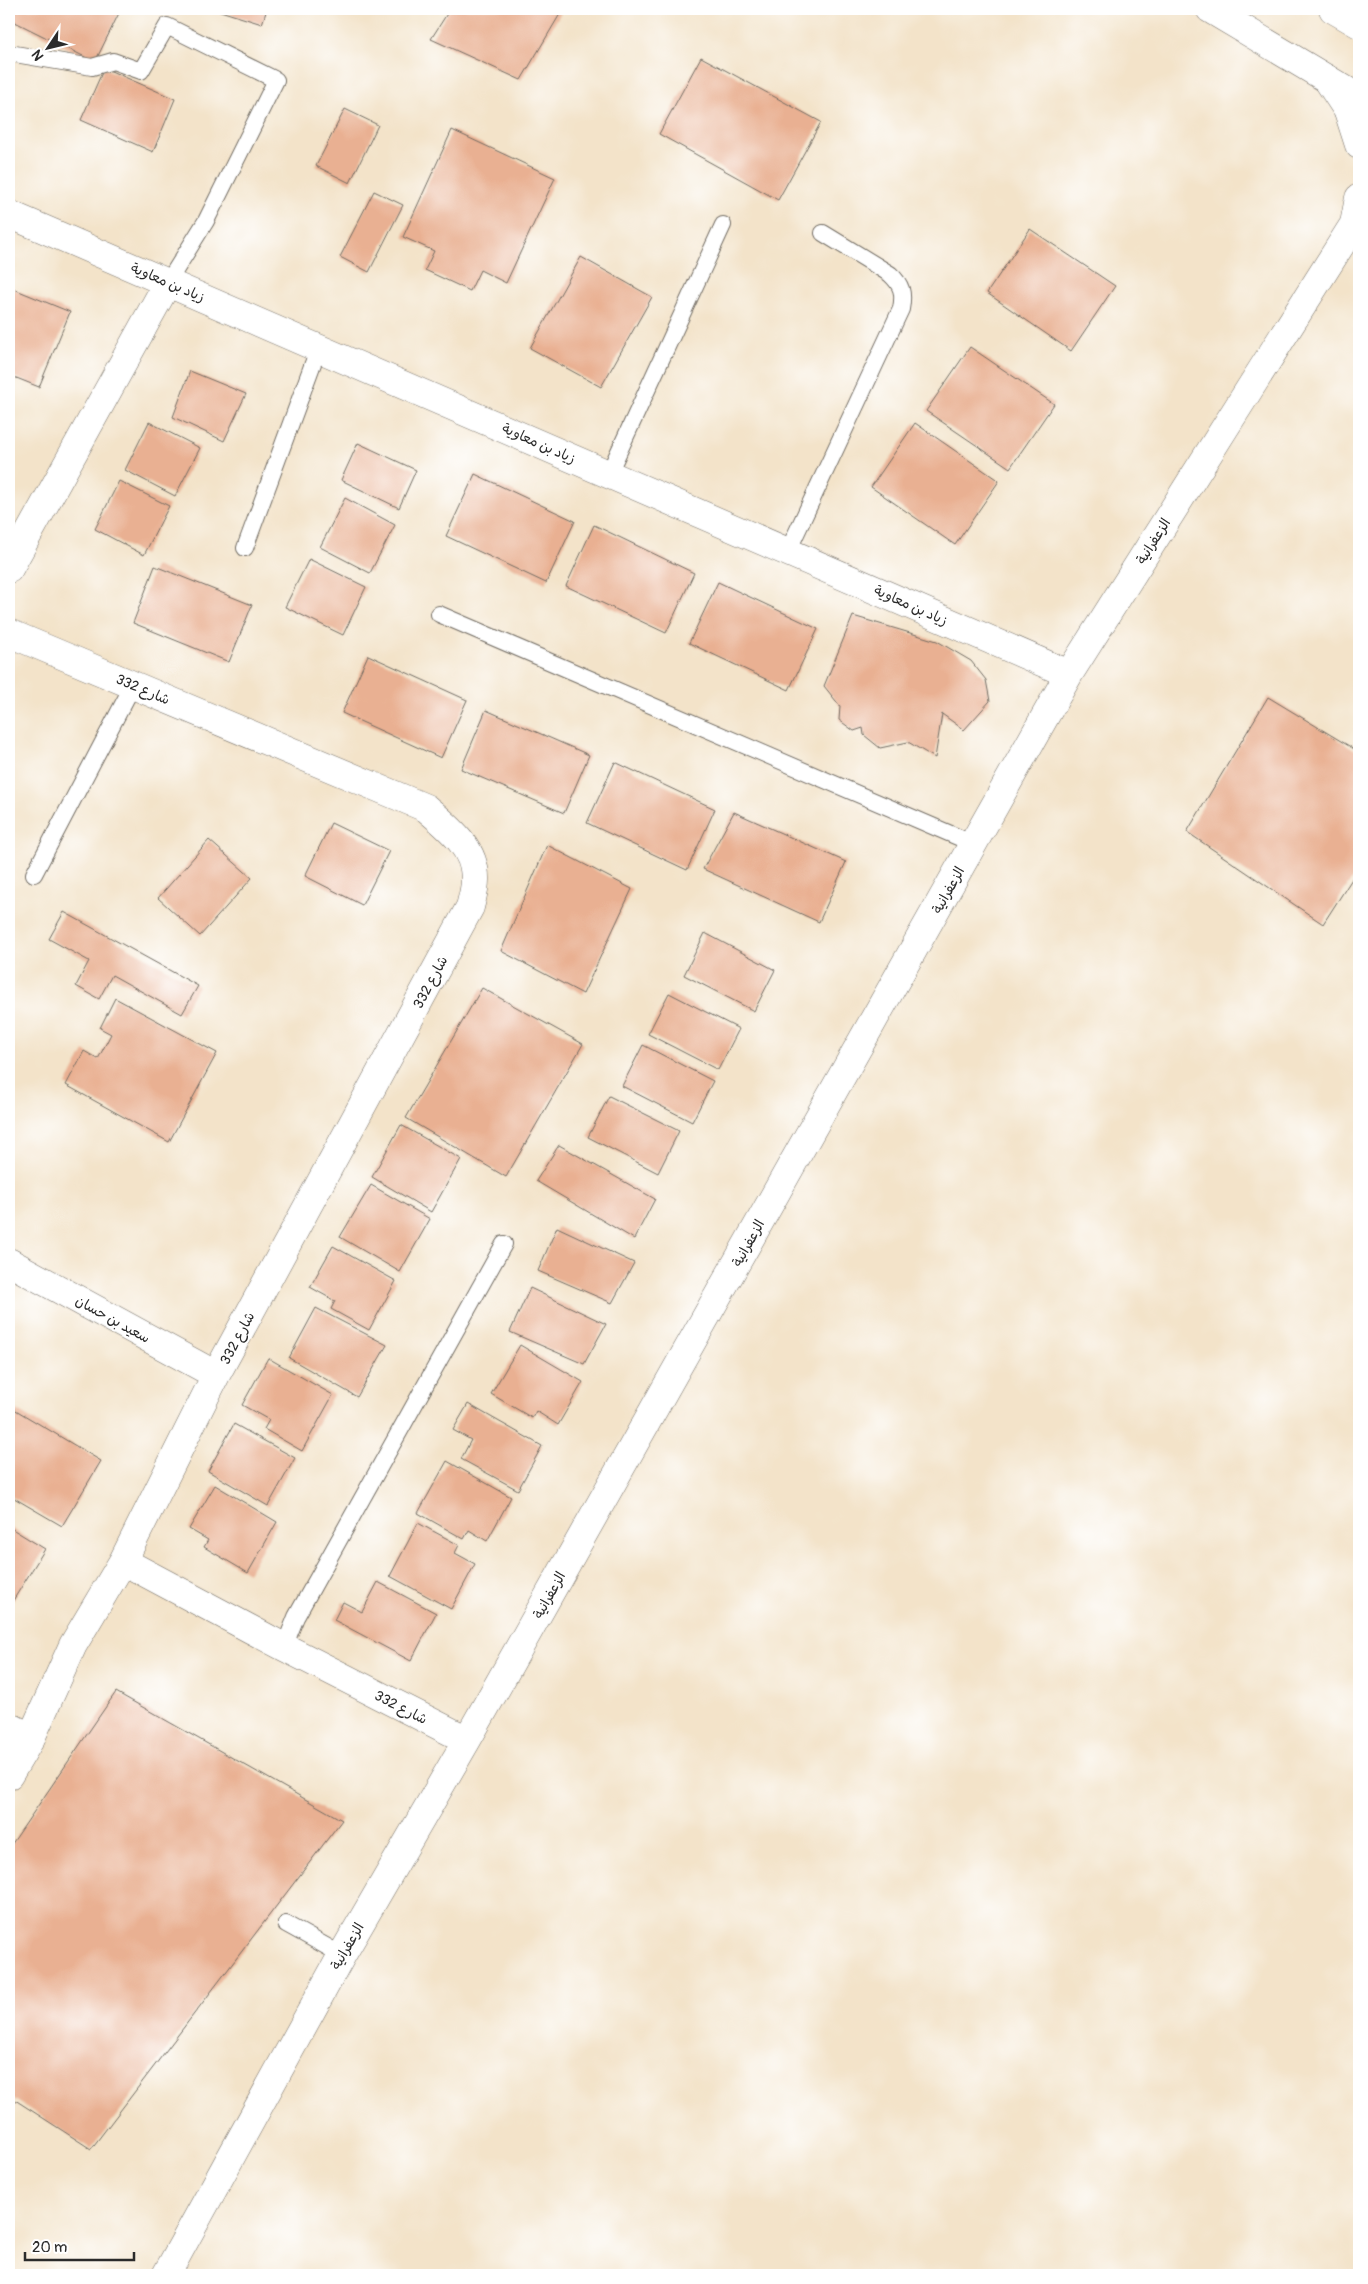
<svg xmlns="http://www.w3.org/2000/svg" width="1368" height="2284" viewBox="0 0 1368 2284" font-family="Pangolin,'Playpen Sans Arabic',sans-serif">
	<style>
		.building { fill: #e9b092 }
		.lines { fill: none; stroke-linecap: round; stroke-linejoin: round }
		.service-casing { stroke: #716b62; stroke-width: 18 }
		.minor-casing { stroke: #716b62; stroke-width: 29 }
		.secondary-casing { stroke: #716b62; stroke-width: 29 }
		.service { stroke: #fff; stroke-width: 16 }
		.minor { stroke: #fff; stroke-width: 28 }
		.secondary { stroke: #fff; stroke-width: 28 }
		.labels { text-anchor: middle; stroke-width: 4; stroke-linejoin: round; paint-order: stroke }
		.street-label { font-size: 14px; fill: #2b2b2b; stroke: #fff }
	</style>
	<rect width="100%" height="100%" fill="#fff"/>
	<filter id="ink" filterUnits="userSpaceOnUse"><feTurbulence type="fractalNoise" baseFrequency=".02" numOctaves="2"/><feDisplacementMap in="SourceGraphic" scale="10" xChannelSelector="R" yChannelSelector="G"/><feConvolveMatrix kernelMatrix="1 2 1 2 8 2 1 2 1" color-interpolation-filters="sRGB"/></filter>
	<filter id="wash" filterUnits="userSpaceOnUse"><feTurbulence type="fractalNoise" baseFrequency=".0096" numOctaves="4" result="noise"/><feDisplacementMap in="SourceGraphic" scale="20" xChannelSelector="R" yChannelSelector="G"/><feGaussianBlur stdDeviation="1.12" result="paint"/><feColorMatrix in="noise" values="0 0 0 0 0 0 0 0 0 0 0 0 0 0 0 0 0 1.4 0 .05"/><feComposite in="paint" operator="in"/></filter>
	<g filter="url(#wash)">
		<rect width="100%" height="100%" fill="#f3e3c9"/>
		<g id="blocks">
			<!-- building -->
			<path class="building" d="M 9,9 L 121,9 L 95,62 L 9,19 Z
				M 214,9 L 267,9 L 262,24 Z
				M 450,9 L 563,9 L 521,80 L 431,39 Z
				M 701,57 L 821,122 L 778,200 L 659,134 Z
				M 104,68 L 175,99 L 153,152 L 81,120 Z
				M 345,109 L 378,125 L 350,183 L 316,166 Z
				M 452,130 L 555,178 L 506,283 L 480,270 L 470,291 L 425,270 L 434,251 L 403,237 Z
				M 374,191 L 403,205 L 369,272 L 340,257 Z
				M 1030,229 L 1115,286 L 1071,351 L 987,293 Z
				M 581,257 L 652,297 L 601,387 L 530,348 Z
				M 9,287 L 70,312 L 39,387 L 9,375 Z
				M 970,347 L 1054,404 L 1010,468 L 926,411 Z
				M 190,371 L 246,394 L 224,441 L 173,417 Z
				M 149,422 L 200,448 L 175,496 L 125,470 Z
				M 915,423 L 999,481 L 955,545 L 871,487 Z
				M 358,443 L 416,470 L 399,508 L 341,480 Z
				M 475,474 L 575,521 L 546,583 L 446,536 Z
				M 119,481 L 169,506 L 144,555 L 95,529 Z
				M 345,498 L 395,525 L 370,573 L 320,547 Z
				M 594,525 L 694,573 L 666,633 L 566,586 Z
				M 309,559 L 366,587 L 343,635 L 285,607 Z
				M 155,566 L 252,605 L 229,662 L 133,623 Z
				M 718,582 L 818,629 L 789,690 L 689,643 Z
				M 853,616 L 937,641 L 971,661 L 986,680 L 990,701 L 964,730 L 942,714 L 935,758 L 908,742 L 880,748 L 864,735 L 863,728 L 854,731 L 839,720 L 840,706 L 824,686 Z
				M 368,655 L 467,700 L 441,758 L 342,713 Z
				M 1268,697 L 1359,752 L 1359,868 L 1323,924 L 1187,832 Z
				M 486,710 L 589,755 L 564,813 L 461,769 Z
				M 615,762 L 715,809 L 687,870 L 587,823 Z
				M 734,812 L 846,862 L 819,922 L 703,869 Z
				M 331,823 L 389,851 L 362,905 L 305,876 Z
				M 209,840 L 252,878 L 200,936 L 158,898 Z
				M 547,845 L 632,889 L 583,994 L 501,951 Z
				M 64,912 L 198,986 L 182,1014 L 112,975 L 99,999 L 76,986 L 89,961 L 49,939 Z
				M 705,933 L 775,970 L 754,1011 L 684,975 Z
				M 482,988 L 583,1044 L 506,1177 L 406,1118 Z
				M 669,993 L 739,1029 L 718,1070 L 648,1034 Z
				M 115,998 L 217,1053 L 169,1142 L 66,1085 L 84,1051 L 98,1059 L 111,1034 L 100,1028 Z
				M 643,1045 L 713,1081 L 692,1122 L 622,1086 Z
				M 609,1096 L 679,1131 L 658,1173 L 588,1137 Z
				M 401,1125 L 461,1159 L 431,1212 L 372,1177 Z
				M 559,1145 L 655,1199 L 634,1239 L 536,1181 Z
				M 371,1185 L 430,1219 L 400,1272 L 340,1237 Z
				M 557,1227 L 634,1263 L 612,1303 L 538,1271 Z
				M 333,1246 L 396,1281 L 369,1330 L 331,1309 L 335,1301 L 310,1287 Z
				M 530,1288 L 606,1324 L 584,1364 L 510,1332 Z
				M 316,1308 L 387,1345 L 357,1397 L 289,1358 Z
				M 520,1345 L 583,1382 L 558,1425 L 536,1411 L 532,1418 L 491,1394 Z
				M 268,1358 L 333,1395 L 302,1451 L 264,1429 L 269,1420 L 242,1405 Z
				M 468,1404 L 542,1446 L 518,1490 L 461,1459 L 471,1440 L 453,1430 Z
				M 9,1406 L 101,1461 L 62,1526 L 9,1495 Z
				M 234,1424 L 295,1458 L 268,1506 L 208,1471 Z
				M 447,1461 L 511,1497 L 487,1541 L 469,1530 L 464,1539 L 418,1513 Z
				M 215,1485 L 277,1522 L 248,1573 L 204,1547 L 208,1540 L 189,1529 Z
				M 418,1523 L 459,1545 L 455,1553 L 475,1564 L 451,1609 L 390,1576 Z
				M 9,1527 L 45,1549 L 9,1607 Z
				M 378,1582 L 436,1613 L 411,1661 L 334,1620 L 343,1602 L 362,1612 Z
				M 116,1692 L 342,1820 L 91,2149 L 9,2096 L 9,1848 Z"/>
		</g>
	</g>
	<g filter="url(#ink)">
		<use href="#blocks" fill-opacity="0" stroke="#716b62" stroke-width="1"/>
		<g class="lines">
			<defs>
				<path id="service" d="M 9,53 L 92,67 L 113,61 L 141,71 L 167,26 L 276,80 L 206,221 L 168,282
					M 609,473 L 723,225
					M 245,548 L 319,347
					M 788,551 L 901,309 C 904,293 902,285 890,274 L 823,233
					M 439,614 L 974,844
					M 34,874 L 133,685
					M 284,1647 L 296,1617 L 504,1244
					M 286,1924 L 342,1955"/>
				<path id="minor" d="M 1327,79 L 1348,111 L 1359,145
					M 9,214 L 1069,674
					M 9,569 L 168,282
					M 9,633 L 426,808 C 448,827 476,848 475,880 C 475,889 472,899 470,907 L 216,1375 L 123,1561 L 73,1645 L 31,1738 L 9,1775
					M 9,1262 L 216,1375
					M 123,1561 L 284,1647 L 467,1740
					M 9,1726 L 31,1738
					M 166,2275 L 342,1955 L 467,1740 L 1069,674 L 1354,224 L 1359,198"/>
				<path id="secondary" d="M 1210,9 L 1359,98
					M 1333,9 L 1359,24"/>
			</defs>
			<!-- service casing -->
			<use href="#service" class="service-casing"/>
			<!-- minor casing -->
			<use href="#minor" class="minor-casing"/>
			<!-- secondary casing -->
			<use href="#secondary" class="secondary-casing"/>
			<!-- service -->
			<use href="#service" class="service"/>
			<!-- minor -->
			<use href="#minor" class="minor"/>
			<!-- secondary -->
			<use href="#secondary" class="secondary"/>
		</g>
	</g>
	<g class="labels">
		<!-- street labels -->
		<g class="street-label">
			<text transform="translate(168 282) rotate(23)" y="5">زياد بن معاوية</text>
			<text transform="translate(539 443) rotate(24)" y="5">زياد بن معاوية</text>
			<text transform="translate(1153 541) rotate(-58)" y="5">الزعفرانية</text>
			<text transform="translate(911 605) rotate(24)" y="5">زياد بن معاوية</text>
			<text transform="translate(143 689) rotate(23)" y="5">شارع 332</text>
			<text transform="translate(948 890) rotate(-61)" y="5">الزعفرانية</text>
			<text transform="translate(430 982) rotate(-62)" y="5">شارع 332</text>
			<text transform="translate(748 1243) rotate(-61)" y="5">الزعفرانية</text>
			<text transform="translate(113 1319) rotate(29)" y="5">سعيد بن حسان</text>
			<text transform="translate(237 1338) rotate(-62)" y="5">شارع 332</text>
			<text transform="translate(549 1595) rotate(-61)" y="5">الزعفرانية</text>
			<text transform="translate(401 1707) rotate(27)" y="5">شارع 332</text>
			<text transform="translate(347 1946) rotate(-60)" y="5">الزعفرانية</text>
		</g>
	</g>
	<!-- margin -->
	<rect width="1368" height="2284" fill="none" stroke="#fff" stroke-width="30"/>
	<!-- north arrow -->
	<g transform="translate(48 48) rotate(235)" stroke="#ffffff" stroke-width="4" paint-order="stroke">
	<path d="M0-4L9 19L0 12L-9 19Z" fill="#2b2b2b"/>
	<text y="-8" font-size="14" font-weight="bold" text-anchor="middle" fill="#2b2b2b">N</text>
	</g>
	<!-- scale -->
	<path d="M25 2252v8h109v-8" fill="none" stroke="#2b2b2b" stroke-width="2.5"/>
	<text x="32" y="2252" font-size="15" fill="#2b2b2b" stroke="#ffffff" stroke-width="4" paint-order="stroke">20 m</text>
</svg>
